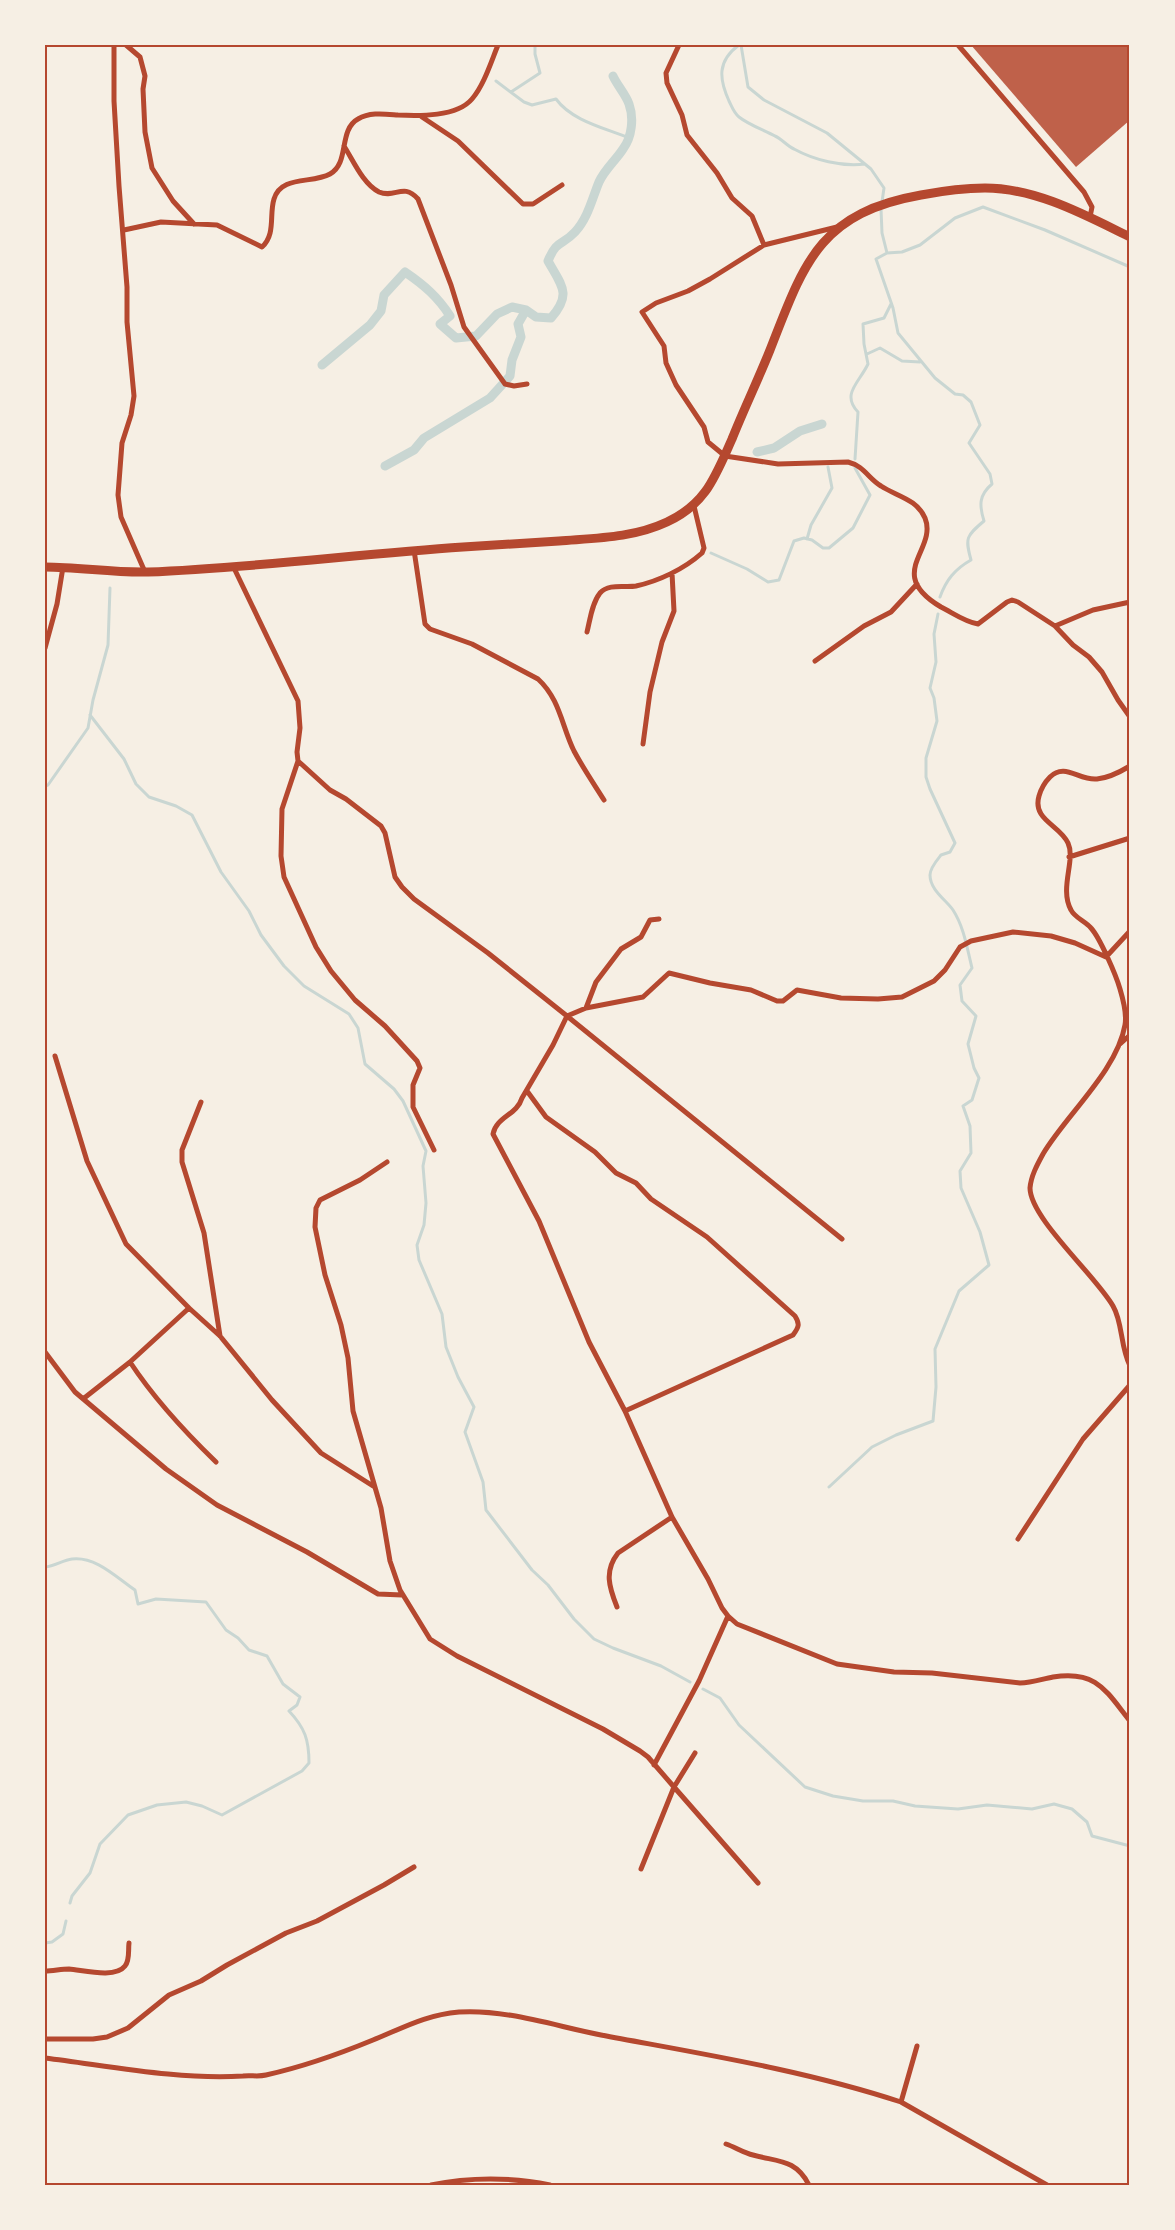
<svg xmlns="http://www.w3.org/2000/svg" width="1175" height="2230" viewBox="0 0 1175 2230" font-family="'Source Sans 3',sans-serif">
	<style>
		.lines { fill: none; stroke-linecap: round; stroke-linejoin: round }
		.stream { stroke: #c9d6d2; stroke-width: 3 }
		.canal { stroke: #c9d6d2; stroke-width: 9 }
		.building { fill: #bf614a }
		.minor { stroke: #b5482f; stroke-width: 5 }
		.trunk { stroke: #b5482f; stroke-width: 9 }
		.neatline { fill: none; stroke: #b5482f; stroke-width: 2 }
	</style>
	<rect width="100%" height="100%" fill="#f6efe4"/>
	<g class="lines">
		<!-- stream -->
		<path class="stream" d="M 739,45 C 717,61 719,79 729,101 C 732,107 734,113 739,117 C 749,125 764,130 775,136 C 782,139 787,146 794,149 C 814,160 842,167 865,164
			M 741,45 L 748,87 L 764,100 L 827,133 L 871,169 L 884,188 L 882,202
			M 496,81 L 524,102 L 532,105 L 556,99 C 572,121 605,128 629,138
			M 511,92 L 540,73 L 535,54 L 535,45
			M 881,209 L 882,233 L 887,253 L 902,252 L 920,245 L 955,218 L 983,207 L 1045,230 L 1130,267
			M 887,253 L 876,259 L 893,308 L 898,333 L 935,378 L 955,394 L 963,395 L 971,402 L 980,425 L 969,443 L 990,474 L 992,484 C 979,495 979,505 984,521 C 966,536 965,538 971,560 C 955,569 946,580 940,597
			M 867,354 L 880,348 L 902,361 L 920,362
			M 855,459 L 858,412 C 841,394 859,383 868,364 L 864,344 L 863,324 L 884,318 L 891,304
			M 807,539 L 811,525 L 832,488 L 828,467
			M 711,553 L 747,569 L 768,582 L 779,580 L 794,541 L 804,538 L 812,540 L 823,548 L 829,548 L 853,528 L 870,495 L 855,468
			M 90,715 L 124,759 L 136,784 L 149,797 L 176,806 L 192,815 L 221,872 L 249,911 L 261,935 L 284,966 L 304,986 L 349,1014 L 358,1028 L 365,1064 L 394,1089 L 403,1101 L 426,1151 L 423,1166 L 426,1203 L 424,1225 L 417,1245 L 419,1260 L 442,1314 L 446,1347 L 458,1377 L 474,1407 L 465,1432 L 483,1482 L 486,1510 L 532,1570 L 548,1585 L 574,1619 L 594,1639 L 613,1648 L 661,1666 L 690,1682
			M 45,786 L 48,785 L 88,728 L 93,700 L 108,645 L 110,588
			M 829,1487 L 872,1447 L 896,1435 L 933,1421 L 936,1387 L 935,1349 L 959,1291 L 989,1265 L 980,1232 L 961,1188 L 960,1171 L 971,1153 L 970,1126 L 963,1106 L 972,1100 L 979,1078 L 974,1068 L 968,1044 L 976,1016 L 962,1001 L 960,985 L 972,968 C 967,948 964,927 953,910 C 946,900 930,890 930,875 C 930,868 937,860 941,855 L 950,852 L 955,843 L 930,789 L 926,777 L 926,758 L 937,721 L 934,698 L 930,688 L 936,662 L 934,634 L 938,614
			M 45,1567 C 55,1566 63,1560 72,1559 C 96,1556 117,1578 135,1590 L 138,1604 L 156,1599 L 206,1602 L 226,1630 L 238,1638 L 249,1650 L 267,1656 L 283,1684 L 300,1697 L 297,1705 L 289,1711 C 305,1728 309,1740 309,1763 L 302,1771 L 222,1815 L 202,1806 L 186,1802 L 157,1805 L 128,1815 L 100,1844 L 90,1873 L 72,1896 L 70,1903
			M 703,1689 L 720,1698 L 739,1725 L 805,1787 L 833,1796 L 863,1801 L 893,1801 L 915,1806 L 958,1809 L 987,1805 L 1032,1809 L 1054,1804 L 1072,1809 L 1087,1822 L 1092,1836 L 1130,1846
			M 45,1943 L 52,1942 L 63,1934 L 66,1921"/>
		<!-- canal -->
		<path class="canal" d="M 322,365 L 370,325 L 381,311 L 384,295 L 405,272 C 424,285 438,297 450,316 L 440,324 L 456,338 L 476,336 L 497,314 L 512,307 L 526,310 L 536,317 L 551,318 C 572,294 562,286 548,261 C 557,239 562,246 575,232 C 588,218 592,199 599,182 C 605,169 616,160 623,149 C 632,137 634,118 629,104 C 626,95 617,85 613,76
			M 757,452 L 774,448 L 800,431 L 822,424
			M 385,466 L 414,450 L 424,438 L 490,398 L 510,376 L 512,360 L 521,337 L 518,324 L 526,310"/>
	</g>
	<!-- building -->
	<path class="building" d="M 971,45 L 1130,45 L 1130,120 L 1076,167 Z"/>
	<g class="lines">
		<!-- minor -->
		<path class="minor" d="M 114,45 L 114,101 L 119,186 L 127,287 L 127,322 L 134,396 L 131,415 L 122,443 L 118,495 L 121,517 L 145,572
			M 126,45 L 140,57 L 145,76 L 143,89 L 145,132 L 152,168 L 173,201 L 194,224
			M 679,45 L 666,73 L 667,83 L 682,115 L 687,135 L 717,173 L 732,198 L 752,216 L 764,245
			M 958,45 L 1084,192 L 1092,207 L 1090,217
			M 422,117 L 458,141 L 523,204 L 533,204 L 562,185
			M 344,146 C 353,160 363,184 379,192 C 395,199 403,182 418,199 L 451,285 L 464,327 L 505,384 L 514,386 L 527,384
			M 837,227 L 764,245 L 710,279 L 688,291 L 656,303 L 642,312 L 664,346 L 666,363 L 676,385 L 704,427 L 708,442 L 725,456 L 778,464 L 848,462 C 864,466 868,478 881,486 C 896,496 917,499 925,518 C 938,550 884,573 941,607 C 953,613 965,622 978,624 L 1007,602 L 1012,600 L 1018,602 L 1055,626 L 1073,645 L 1089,657 L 1102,672 L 1118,700 L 1130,717
			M 124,230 L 161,222 L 217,225 L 262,247 C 276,234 269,215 274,199 C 281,175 312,184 330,174 C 350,163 338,130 358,119 C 370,112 384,114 398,115 C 419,116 457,117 472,99 C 484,85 491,62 498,45
			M 414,550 L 425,624 L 430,629 L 472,644 L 538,679 C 560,699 562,727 574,751 C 583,768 594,784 604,800
			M 233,566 L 298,701 L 300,728 L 297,752 L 298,761 L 330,790 L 346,799 L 381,826 L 385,833 L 395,877 L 402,887 L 414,899 L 488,953 L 567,1016 L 553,1045 L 522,1098 C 517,1115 496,1117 493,1134 L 539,1221 L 589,1342 L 625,1411 L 672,1517 L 708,1579 L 722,1608 L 728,1616 L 737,1624 L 837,1664 L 894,1672 L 932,1673 L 1020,1683 C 1032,1683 1042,1679 1053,1677 C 1097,1670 1106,1691 1130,1721
			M 1055,626 L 1093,610 L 1130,602
			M 587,632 C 590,620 592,603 600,593 C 609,583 625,588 636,586 C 659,581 684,569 702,553 L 704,548 L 694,506
			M 45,648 L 57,604 L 63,567
			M 815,661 L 864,626 L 891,612 L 917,584
			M 643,744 L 650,692 L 662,642 L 674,611 L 672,573
			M 298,761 L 282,809 L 281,856 L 284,877 L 316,947 L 331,971 L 355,1000 L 385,1026 L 417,1061 L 420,1068 L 413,1085 L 413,1107 L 434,1150
			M 1130,766 C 1120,772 1108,778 1097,779 C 1079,781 1065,762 1050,777 C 1045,782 1041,789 1039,796 C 1032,820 1060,825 1068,843 C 1076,860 1059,888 1071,910 C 1075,918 1085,921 1091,928 C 1100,938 1116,975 1120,989 C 1123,999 1127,1014 1125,1025 C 1117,1071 1066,1115 1043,1154 C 1037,1165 1031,1176 1030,1188 C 1030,1218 1096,1276 1113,1306 C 1123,1323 1120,1346 1130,1366
			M 1069,857 L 1130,838
			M 586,1008 L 596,982 L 621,949 L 641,937 L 650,920 L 659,919
			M 1120,1044 L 1130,1035
			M 55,1056 L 87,1161 L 126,1244 L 189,1308
			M 527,1091 L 546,1117 L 595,1152 L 616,1173 L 636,1183 L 651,1199 L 707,1237 L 795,1316 C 800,1324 799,1327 793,1335 L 625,1411
			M 201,1102 L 182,1150 L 182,1162 L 204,1233 L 220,1336
			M 387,1162 L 360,1180 L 320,1200 L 316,1208 L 315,1227 L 325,1275 L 341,1325 L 348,1358 L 353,1411 L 381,1508 L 390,1561 L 400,1590 L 430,1639 L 457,1656 L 603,1729 L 640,1751 L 648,1757 L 674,1787 L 641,1869
			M 842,1239 L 567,1016 L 586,1008 L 643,997 L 669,973 L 710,983 L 751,990 L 777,1001 L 783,1001 L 797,990 L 841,998 L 878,999 L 902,997 L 934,981 L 945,970 L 960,947 L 971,941 L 1013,932 L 1051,936 L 1075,943 L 1106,957 L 1130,931
			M 45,1352 L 75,1392 L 166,1469 L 217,1505 L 307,1552 L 378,1594 L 402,1595
			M 83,1399 L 130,1362
			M 216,1462 C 184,1431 155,1400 130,1362 L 189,1308 L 220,1336 L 272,1400 L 321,1453 L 373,1486
			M 1018,1539 L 1083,1439 L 1130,1385
			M 617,1607 C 609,1587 604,1571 618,1553 L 672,1517
			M 695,1753 L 674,1787 L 758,1883
			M 654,1765 L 699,1681 L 728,1616
			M 45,1971 C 53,1971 61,1969 69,1969 C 83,1970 115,1979 125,1966 C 130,1960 128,1951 129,1943
			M 45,2039 L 93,2039 L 107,2037 L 128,2028 L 169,1995 L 201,1981 L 227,1965 L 286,1933 L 317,1921 L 384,1885 L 414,1867
			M 45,2058 C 110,2066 178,2080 243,2076 C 251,2075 258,2077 266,2075 C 302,2067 339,2054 373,2040 C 403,2028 425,2015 459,2012 C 506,2009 555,2026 601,2035 C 702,2054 804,2070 901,2102 L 1047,2185
			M 901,2102 L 917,2046
			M 726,2144 C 735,2147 744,2153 753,2155 C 778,2162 796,2159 809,2185
			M 431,2185 C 469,2177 512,2177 550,2185"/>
		<!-- trunk -->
		<path class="trunk" d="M 45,567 C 79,567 114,573 148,572 C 253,568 358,554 463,547 C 495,545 527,543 559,541 C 596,538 633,538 667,522 C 706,504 715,477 732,439 C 744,409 758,380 770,350 C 804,263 819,213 921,195 C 942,191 963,188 985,188 C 1036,188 1085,215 1130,237"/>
	</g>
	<!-- border -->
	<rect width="1175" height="2230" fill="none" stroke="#f6efe4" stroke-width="93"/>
	<rect x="46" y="46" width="1082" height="2138" class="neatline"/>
</svg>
